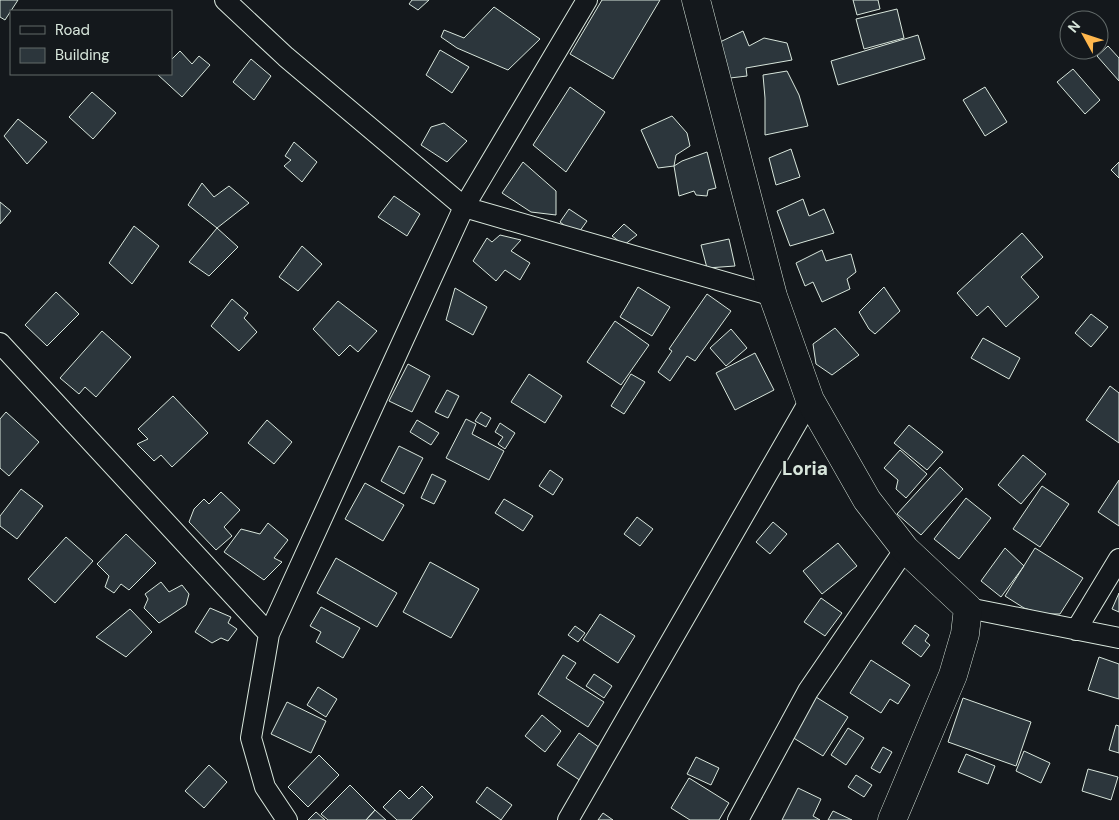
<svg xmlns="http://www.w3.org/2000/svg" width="1119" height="820" viewBox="0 0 1119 820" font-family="'DM Sans',sans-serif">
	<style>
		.building { fill: #2c363c; stroke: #d8e6dc }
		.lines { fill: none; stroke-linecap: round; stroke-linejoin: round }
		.street-casing { stroke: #d8e6dc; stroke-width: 22 }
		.secondary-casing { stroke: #d8e6dc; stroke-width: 29 }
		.street { stroke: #14181c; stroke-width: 20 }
		.secondary { stroke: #14181c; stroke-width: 28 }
		.labels { text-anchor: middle; stroke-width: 4; stroke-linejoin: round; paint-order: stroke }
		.quarter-label { font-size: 19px; font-weight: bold; fill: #d8e6dc; stroke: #14181c }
	</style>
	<rect width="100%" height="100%" fill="#14181c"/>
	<!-- building -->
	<path class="building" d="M 0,0 L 18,0 L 5,20 L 0,17 Z
		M 412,0 L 429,0 L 418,10 L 409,4 Z
		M 602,0 L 660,0 L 613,79 L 570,54 Z
		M 853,0 L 878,0 L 880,9 L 857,15 Z
		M 494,7 L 540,39 L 508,70 L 457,48 L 441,37 L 444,30 L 464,38 Z
		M 897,9 L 904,38 L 864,49 L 856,19 Z
		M 743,31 L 749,46 L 764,38 L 787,43 L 792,60 L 746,68 L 747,76 L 730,78 L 720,42 Z
		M 918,35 L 925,59 L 838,85 L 831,61 Z
		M 1108,46 L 1119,58 L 1119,81 L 1097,56 Z
		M 440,50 L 469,67 L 452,93 L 426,75 Z
		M 180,51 L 192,64 L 199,56 L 210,65 L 182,97 L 157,74 L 171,74 L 171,60 Z
		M 251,59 L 271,76 L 254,100 L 233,82 Z
		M 1073,69 L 1100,100 L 1085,114 L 1057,82 Z
		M 787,71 L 799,95 L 808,126 L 765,135 L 765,98 L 763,75 Z
		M 570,87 L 605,112 L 566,172 L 533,145 Z
		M 985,87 L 1007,122 L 985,136 L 963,100 Z
		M 92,92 L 116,113 L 93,139 L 69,117 Z
		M 672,116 L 687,133 L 690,146 L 676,155 L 674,166 L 658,168 L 641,130 Z
		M 18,119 L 47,142 L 27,164 L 4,136 Z
		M 444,123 L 467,141 L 447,162 L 421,145 L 431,127 Z
		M 294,142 L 317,162 L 302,182 L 284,166 L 291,160 L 285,156 Z
		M 791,149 L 800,177 L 776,185 L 769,158 Z
		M 707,152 L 716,188 L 708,190 L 707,196 L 696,195 L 694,191 L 679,196 L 674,166 L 682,161 Z
		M 523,162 L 556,191 L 556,215 L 531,212 L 502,193 Z
		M 1119,162 L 1119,178 L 1111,170 Z
		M 202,183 L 214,197 L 229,186 L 249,203 L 217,228 L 188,205 Z
		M 394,196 L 420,214 L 407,236 L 378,217 Z
		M 803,199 L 809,216 L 824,209 L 834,233 L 790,246 L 777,211 Z
		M 0,202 L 11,211 L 0,224 Z
		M 569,209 L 587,221 L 577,235 L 560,222 Z
		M 624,224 L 637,235 L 624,245 L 612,236 Z
		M 134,226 L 159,246 L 132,284 L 109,263 Z
		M 217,228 L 238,247 L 209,276 L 189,262 Z
		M 1022,233 L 1043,257 L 1021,277 L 1039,297 L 1006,327 L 988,306 L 977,316 L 957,293 Z
		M 500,235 L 521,240 L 511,251 L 530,263 L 520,280 L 505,270 L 496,281 L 473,261 L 487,238 L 492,242 Z
		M 729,239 L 735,266 L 707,268 L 701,245 Z
		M 302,246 L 322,264 L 298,291 L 279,277 Z
		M 822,250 L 826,261 L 851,254 L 856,272 L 847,279 L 850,289 L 822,302 L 813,282 L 805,286 L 796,263 Z
		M 638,287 L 670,307 L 652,336 L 620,317 Z
		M 884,287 L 900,311 L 875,334 L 869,329 L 859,312 Z
		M 455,288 L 487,307 L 473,335 L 446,320 Z
		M 56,292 L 79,314 L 47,346 L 25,325 Z
		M 707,294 L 731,311 L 695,361 L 687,356 L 670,381 L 658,372 L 672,351 L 669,349 Z
		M 232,299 L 248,313 L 244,318 L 257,332 L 239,351 L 211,326 Z
		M 338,301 L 377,331 L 358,352 L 350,345 L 339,356 L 313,329 Z
		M 1091,314 L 1108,327 L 1091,347 L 1075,333 Z
		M 615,321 L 649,345 L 621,385 L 587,362 Z
		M 835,328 L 859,355 L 832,375 L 816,364 L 813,344 Z
		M 731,329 L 747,348 L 726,366 L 710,348 Z
		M 102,331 L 131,357 L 96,397 L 85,387 L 79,394 L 60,378 Z
		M 983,338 L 1020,358 L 1009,379 L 971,358 Z
		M 755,353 L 774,390 L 735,410 L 716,373 Z
		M 408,364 L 430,376 L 412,412 L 389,401 Z
		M 529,374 L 562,396 L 545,423 L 511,402 Z
		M 631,374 L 645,382 L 624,414 L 611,406 Z
		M 1110,386 L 1119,393 L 1119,443 L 1086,420 Z
		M 447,390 L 459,396 L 448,418 L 435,412 Z
		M 173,396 L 208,433 L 172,467 L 161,455 L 154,461 L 137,444 L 148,439 L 138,429 Z
		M 6,412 L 39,442 L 9,476 L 0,468 L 0,419 Z
		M 481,412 L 491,418 L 486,427 L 475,421 Z
		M 466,419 L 476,424 L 472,434 L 504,451 L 489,480 L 446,458 Z
		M 267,420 L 292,442 L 274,464 L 248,443 Z
		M 417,420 L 439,433 L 431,445 L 410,432 Z
		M 500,423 L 515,433 L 505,449 L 498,444 L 503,437 L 495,432 Z
		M 909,425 L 943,452 L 927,470 L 894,443 Z
		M 399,446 L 423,458 L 404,494 L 381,481 Z
		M 900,450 L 927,474 L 906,498 L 896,489 L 898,480 L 884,468 Z
		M 1023,455 L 1046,474 L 1021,504 L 998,485 Z
		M 940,467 L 963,489 L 921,535 L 897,514 Z
		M 550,470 L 563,479 L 553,495 L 539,486 Z
		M 432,474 L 446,481 L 434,504 L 421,498 Z
		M 1119,480 L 1119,526 L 1098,512 Z
		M 365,483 L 404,505 L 383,541 L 345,519 Z
		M 1042,486 L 1069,504 L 1040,547 L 1013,529 Z
		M 21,489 L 43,506 L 17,539 L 0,526 L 0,516 Z
		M 221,492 L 240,510 L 224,527 L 232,536 L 216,550 L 189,522 L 194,509 L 204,499 L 209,504 Z
		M 966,498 L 991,518 L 959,559 L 934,539 Z
		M 504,499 L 533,516 L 523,531 L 495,513 Z
		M 637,517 L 653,529 L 640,546 L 624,534 Z
		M 773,522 L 787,534 L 770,554 L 756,542 Z
		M 268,523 L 288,540 L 274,558 L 282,562 L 264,580 L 224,552 L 241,529 L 260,534 Z
		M 126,534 L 156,563 L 129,590 L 121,584 L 114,593 L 105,587 L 109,576 L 97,564 Z
		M 66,537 L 93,561 L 55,603 L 28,579 Z
		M 838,543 L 857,566 L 822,594 L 803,571 Z
		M 1005,548 L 1024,566 L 1001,597 L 981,581 Z
		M 1035,548 L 1083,578 L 1060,614 L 1043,614 L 1024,608 L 1005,596 Z
		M 336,558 L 397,593 L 377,627 L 317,593 Z
		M 430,562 L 479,589 L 451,638 L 403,612 Z
		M 161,582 L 169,592 L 182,585 L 189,594 L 186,605 L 159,623 L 144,608 L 148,599 L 145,594 Z
		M 1119,593 L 1119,612 L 1112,609 Z
		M 821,598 L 842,613 L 825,636 L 804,622 Z
		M 321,607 L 360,628 L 343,658 L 316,642 L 321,632 L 310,626 Z
		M 210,608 L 231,617 L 228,623 L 237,629 L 228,641 L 221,638 L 212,643 L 195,632 Z
		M 130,609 L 152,632 L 126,657 L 96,637 Z
		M 600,614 L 635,636 L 618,663 L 583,640 Z
		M 915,625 L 929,635 L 925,641 L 930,645 L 921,657 L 902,643 Z
		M 575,626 L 585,633 L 578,642 L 568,635 Z
		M 563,655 L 576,663 L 566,678 L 604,702 L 588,727 L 538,694 Z
		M 1099,657 L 1119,664 L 1119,699 L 1088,690 Z
		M 871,660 L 910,685 L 898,704 L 890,699 L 881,713 L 850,693 Z
		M 594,674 L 612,686 L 604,698 L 586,686 Z
		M 318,687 L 337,699 L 326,717 L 307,705 Z
		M 816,697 L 848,717 L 823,756 L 792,737 Z
		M 963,698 L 1031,722 L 1016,766 L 948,742 Z
		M 287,702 L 326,721 L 311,753 L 271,734 Z
		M 542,715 L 561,731 L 545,752 L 525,736 Z
		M 1116,725 L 1119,726 L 1119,753 L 1109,750 Z
		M 848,728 L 864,738 L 846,765 L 831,755 Z
		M 579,733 L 603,750 L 581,781 L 557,765 Z
		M 883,747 L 892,752 L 880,773 L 871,768 Z
		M 1024,751 L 1050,763 L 1041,783 L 1016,771 Z
		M 966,754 L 995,766 L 988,784 L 958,772 Z
		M 319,755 L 339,775 L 308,807 L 288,787 Z
		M 696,757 L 719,768 L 711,785 L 687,774 Z
		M 209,765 L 227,782 L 204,808 L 185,791 Z
		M 1088,769 L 1118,777 L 1111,800 L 1082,791 Z
		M 856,775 L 872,785 L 864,797 L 848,787 Z
		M 689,778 L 729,803 L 719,820 L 690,820 L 671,808 Z
		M 350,785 L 375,810 L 366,820 L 328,820 L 321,814 Z
		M 422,786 L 433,797 L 411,820 L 397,820 L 383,807 L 400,790 L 409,799 Z
		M 487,787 L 512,805 L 501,820 L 476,802 Z
		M 798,788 L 821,799 L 813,816 L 820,820 L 782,820 Z
		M 375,810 L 386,820 L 366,820 Z
		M 833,811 L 852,820 L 828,820 Z
		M 316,812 L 325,820 L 308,820 Z
		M 603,813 L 613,820 L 598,820 Z"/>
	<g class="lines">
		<defs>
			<path id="street" d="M 225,0 L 286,57 L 464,207 L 773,296
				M 0,343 L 269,634
				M 968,608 L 1119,638
				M 1076,630 L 1119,559
				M 287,820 L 265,787 L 251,738 L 269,634 L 464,207 L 587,0
				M 568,820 L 810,400
				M 738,820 L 808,691 L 905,549"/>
			<path id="secondary" d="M 696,0 L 773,296 L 810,400 L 867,500 L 905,549 L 968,608 L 965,634 L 953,675 L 892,820"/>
		</defs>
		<!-- street casing -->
		<use href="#street" class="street-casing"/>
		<!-- secondary casing -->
		<use href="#secondary" class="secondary-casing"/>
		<!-- street -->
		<use href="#street" class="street"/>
		<!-- secondary -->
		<use href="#secondary" class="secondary"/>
	</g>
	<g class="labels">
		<!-- quarter labels -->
		<g class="quarter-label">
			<text x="805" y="475">Loria</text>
		</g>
	</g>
	<!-- legend -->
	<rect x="10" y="10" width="162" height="65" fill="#14181c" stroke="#626a69"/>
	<rect x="20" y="26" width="25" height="8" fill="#14181c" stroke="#626a69"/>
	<text x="55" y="35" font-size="15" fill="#d8e6dc">Road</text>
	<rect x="20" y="48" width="25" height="15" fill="#2c363c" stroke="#626a69"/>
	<text x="55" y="60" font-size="15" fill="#d8e6dc">Building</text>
	<!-- north arrow -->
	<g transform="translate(1084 35) rotate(310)"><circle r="24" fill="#14181c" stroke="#626a69"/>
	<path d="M0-4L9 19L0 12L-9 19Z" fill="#ffb74d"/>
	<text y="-8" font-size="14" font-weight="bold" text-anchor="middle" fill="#d8e6dc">N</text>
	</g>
</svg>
